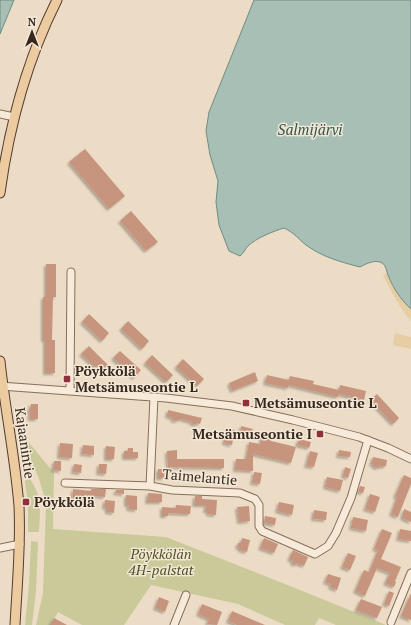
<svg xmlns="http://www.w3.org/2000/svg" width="411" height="625" viewBox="0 0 411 625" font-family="'PT Serif',serif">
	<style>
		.green { fill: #c9c99a }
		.sand { fill: #e6cda4 }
		.water { fill: #a7bfb5; stroke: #6e8d82 }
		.building { fill: #c7947e; filter: url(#shadow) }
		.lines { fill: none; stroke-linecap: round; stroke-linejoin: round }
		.minor-casing { stroke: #866e5c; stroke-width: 9 }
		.major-casing { stroke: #543d30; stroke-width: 11 }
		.minor { stroke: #f7ead8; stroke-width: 7 }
		.major { stroke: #eccba0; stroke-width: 9 }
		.poi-dot { fill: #91303c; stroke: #f3e7d5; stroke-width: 1.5 }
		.labels { text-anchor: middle; stroke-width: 3; stroke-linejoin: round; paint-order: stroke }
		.poi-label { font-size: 14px; font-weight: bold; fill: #37281f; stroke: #f3e7d5; text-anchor: start }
		.street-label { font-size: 14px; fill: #37281f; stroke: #f3e7d5 }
		.park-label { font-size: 14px; font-style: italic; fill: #4c5227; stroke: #f3e7d5 }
		.water-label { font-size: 15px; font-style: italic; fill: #30554f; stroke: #f3e7d5 }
	</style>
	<defs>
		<filter id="shadow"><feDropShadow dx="-2" dy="2" stdDeviation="1" flood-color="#0004"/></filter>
	</defs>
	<rect width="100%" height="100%" fill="#ecdcc5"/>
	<!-- green -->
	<path class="green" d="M 26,439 L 54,473 L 53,529 L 166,537 L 305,592 L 386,625 L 336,625 L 319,618 L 315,625 L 285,625 L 238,604 L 151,585 L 124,625 L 82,625 L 58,612 L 51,625 L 36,625 L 43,593 L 46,503 L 39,479 L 31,460 Z
		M 29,478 C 43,496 40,511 39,532 L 28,532 L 28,505 L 25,481 Z
		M 31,541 L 38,542 L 36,591 L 32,625 L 25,625 L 29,584 Z"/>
	<!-- sand -->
	<path class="sand" d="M 387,273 C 393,286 400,299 411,309 L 411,321 C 399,307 391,291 383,275 Z
		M 395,333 L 411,337 L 411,349 L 393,345 Z"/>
	<!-- water -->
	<path class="water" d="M 0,0 L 14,0 L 0,34 Z
		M 254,0 L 411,0 L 411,309 C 401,300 393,288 388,275 C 386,270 386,264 380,262 C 373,260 366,264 360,267 C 341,262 322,257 306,245 C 298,239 295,233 284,228 C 274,231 256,238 248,246 C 245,249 244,253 240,256 L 229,251 L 219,225 L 216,202 L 218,181 L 210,155 L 206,131 L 209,112 Z"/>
	<!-- building -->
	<path class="building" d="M 85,149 L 125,196 L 109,209 L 69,162 Z
		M 131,211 L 158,242 L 146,251 L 120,221 Z
		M 46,264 L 56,264 L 56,297 L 53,297 L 52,340 L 55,340 L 55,373 L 45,373 L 45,340 L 43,340 L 43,297 L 46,297 Z
		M 89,314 L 109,333 L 102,341 L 82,322 Z
		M 128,321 L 149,341 L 142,349 L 121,329 Z
		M 89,346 L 109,366 L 102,373 L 81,354 Z
		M 120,351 L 141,370 L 134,378 L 113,358 Z
		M 152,355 L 173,375 L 166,382 L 145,363 Z
		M 183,359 L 204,379 L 197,386 L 176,367 Z
		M 255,372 L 258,381 L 232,391 L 229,383 Z
		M 267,375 L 289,380 L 290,376 L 314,381 L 313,384 L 339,390 L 340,385 L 366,391 L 364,400 L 339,394 L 338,397 L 289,385 L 288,388 L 265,383 Z
		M 377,394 L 399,418 L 393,424 L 370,400 Z
		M 31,404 L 38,404 L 38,419 L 30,419 L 29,409 L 30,409 Z
		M 168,410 L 202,418 L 200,424 L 197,423 L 196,425 L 191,423 L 192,422 L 181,419 L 178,419 L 178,421 L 172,420 L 173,418 L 167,416 Z
		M 241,426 L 253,429 L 251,437 L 240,434 Z
		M 227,428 L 235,430 L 232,445 L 224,443 Z
		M 263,431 L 273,433 L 271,441 L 296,447 L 291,463 L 253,454 L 253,471 L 235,470 L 236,459 L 246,459 L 249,442 L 260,444 Z
		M 299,439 L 311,442 L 309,448 L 297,445 Z
		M 60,443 L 73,444 L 72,458 L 59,457 Z
		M 83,445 L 94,446 L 94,455 L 82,454 Z
		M 106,446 L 115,447 L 114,459 L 106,459 Z
		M 128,448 L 133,448 L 133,452 L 138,452 L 138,458 L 124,458 L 124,451 L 128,451 Z
		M 177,450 L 177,459 L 224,459 L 224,468 L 168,467 L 167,451 Z
		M 339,450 L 351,452 L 350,457 L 338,456 Z
		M 310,451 L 318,453 L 314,467 L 306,466 Z
		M 373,457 L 387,460 L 386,466 L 384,466 L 383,467 L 379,466 L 379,468 L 374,467 L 374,465 L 371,464 Z
		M 54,461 L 61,461 L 61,471 L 53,470 Z
		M 74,464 L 82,465 L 81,473 L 73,472 Z
		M 99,464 L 107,464 L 106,474 L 98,473 Z
		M 345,467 L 351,469 L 348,478 L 343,476 Z
		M 158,469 L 165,469 L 164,478 L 158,478 Z
		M 254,472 L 262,473 L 260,484 L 252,483 Z
		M 404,475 L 411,478 L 411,484 L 398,517 L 391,514 L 397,497 L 395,496 Z
		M 327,477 L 343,480 L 340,491 L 325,487 Z
		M 360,486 L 365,487 L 363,493 L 358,492 Z
		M 73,489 L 91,491 L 91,489 L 106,489 L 105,497 L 85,495 L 84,506 L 72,506 Z
		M 116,490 L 124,490 L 124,494 L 115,493 Z
		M 148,493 L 162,494 L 162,502 L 147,502 Z
		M 370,494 L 380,497 L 375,512 L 365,509 Z
		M 126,495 L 137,496 L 137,510 L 128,509 L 129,505 L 126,505 Z
		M 195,496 L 202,496 L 202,499 L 217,500 L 216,515 L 208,514 L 208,511 L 205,511 L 206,505 L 194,505 Z
		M 105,500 L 115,501 L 114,513 L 107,512 L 107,508 L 104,507 Z
		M 279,502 L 294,505 L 292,515 L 277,511 Z
		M 176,505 L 191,506 L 190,514 L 168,513 L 168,516 L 162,516 L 162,507 L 176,508 Z
		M 249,506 L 250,521 L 239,522 L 237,507 Z
		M 404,509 L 411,512 L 411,522 L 402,518 Z
		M 314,510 L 327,512 L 326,520 L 313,519 Z
		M 265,516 L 276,518 L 275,525 L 264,523 Z
		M 353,517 L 368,520 L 366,531 L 351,528 Z
		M 382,529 L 392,533 L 381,559 L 401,567 L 395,581 L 396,582 L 394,587 L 385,583 L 390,573 L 377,568 L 365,596 L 355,591 L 364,570 L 369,572 L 378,550 L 374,549 Z
		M 400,529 L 411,531 L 411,541 L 398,539 Z
		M 242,538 L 250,540 L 247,552 L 240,550 L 240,548 L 237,547 L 238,543 L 241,543 Z
		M 264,538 L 278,544 L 274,553 L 260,548 Z
		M 293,550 L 308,557 L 304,566 L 297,563 L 296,565 L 292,563 L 293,561 L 289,559 Z
		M 348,553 L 356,556 L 350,570 L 342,567 Z
		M 328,574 L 341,578 L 337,590 L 330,587 L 331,584 L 325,582 Z
		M 389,591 L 394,593 L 389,606 L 384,604 Z
		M 411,593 L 411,620 L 401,616 Z
		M 159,597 L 169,601 L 165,612 L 155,608 Z
		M 361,599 L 382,607 L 377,618 L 356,610 Z
		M 202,604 L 222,612 L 217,625 L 207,624 L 209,619 L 198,614 Z
		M 232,611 L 265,625 L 237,625 L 228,621 Z
		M 54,618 L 67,625 L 50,625 Z"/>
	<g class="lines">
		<defs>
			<path id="minor" d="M 0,114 L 14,117
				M 0,386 L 166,398 L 232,406 L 293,420 L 359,437 L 388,448 L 411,459
				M 70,391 L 71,272
				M 65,483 L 150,486 L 172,490 L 240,493 L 255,499 L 259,505 L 259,526 L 262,531 L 315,554 L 328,546 L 336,533 L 351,498 L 368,440
				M 150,486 L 154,397
				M 0,548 L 20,544
				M 391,622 L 411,573
				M 174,625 L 186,595"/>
			<path id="major" d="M 0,193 C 9,127 27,60 57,0
				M 0,361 C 5,409 15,457 19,506 C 21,546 17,586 15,625"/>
		</defs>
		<!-- minor casing -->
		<use href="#minor" class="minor-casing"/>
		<!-- major casing -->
		<use href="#major" class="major-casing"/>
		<!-- minor -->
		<use href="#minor" class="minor"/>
		<!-- major -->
		<use href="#major" class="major"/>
	</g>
	<!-- markers -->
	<g class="poi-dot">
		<rect x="63" y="375" width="8" height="8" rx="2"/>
		<rect x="242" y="399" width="8" height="8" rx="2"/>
		<rect x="316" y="430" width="8" height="8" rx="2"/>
		<rect x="22" y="498" width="8" height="8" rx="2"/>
	</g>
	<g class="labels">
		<!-- poi labels -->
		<g class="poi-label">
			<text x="75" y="376">Pöykkölä<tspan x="75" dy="16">Metsämuseontie L</tspan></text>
			<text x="254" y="408">Metsämuseontie L</text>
			<text x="312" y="439" text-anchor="end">Metsämuseontie I</text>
			<text x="34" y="507">Pöykkölä</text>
		</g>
		<!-- street labels -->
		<g class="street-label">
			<text transform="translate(25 443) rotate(82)" y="5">Kajaanintie</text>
			<text transform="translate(200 477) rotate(5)" y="5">Taimelantie</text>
		</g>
		<!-- park labels -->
		<g class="park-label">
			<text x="161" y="559">Pöykkölän<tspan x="161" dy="16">4H-palstat</tspan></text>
		</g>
		<!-- water labels -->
		<g class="water-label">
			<text x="310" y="135">Salmijärvi</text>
		</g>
	</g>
	<!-- north arrow -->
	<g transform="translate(32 32)" stroke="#f3e7d5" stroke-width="3" paint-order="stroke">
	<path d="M0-3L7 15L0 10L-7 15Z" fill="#37281f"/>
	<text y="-6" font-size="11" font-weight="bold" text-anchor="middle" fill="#37281f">N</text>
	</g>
</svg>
